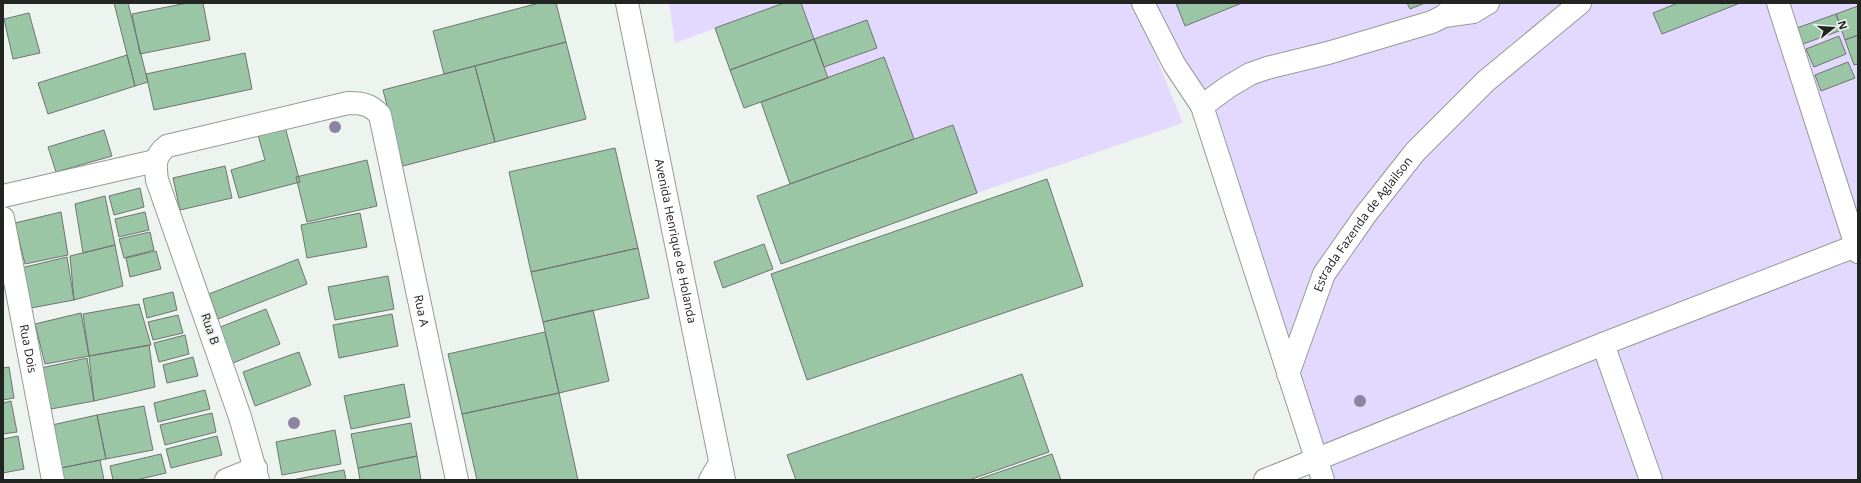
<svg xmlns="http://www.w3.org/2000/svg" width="1861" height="483" viewBox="0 0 1861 483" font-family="'Open Sans',sans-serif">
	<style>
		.green { fill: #e3d9fe }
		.building { fill: #9bc6a6; stroke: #6f7470 }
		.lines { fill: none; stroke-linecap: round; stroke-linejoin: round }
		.minor-casing { stroke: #959b97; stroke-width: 24 }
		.primary-casing { stroke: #959b97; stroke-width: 24 }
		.minor { stroke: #fff; stroke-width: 22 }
		.primary { stroke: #fff; stroke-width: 22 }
		.tree { fill: #8c84a0 }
		.labels { text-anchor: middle; stroke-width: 4; stroke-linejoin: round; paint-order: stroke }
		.street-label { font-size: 12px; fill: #232523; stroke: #edf3ee }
	</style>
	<rect width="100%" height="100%" fill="#edf3ee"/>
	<!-- green -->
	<path class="green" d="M 669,3 L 784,3 L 675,43 Z
		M 801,3 L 1134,3 L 1183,123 L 977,193 L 953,125 L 914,139 L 884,58 L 828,78 Z
		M 1156,3 L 1858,3 L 1858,480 L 1332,480 Z"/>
	<!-- building -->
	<path class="building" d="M 114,3 L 128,3 L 148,82 L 135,86 Z
		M 187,3 L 203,3 L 210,40 L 140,54 L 132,14 Z
		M 539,3 L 556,3 L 566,42 L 444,74 L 433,31 Z
		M 784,3 L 801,3 L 814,39 L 730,70 L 715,28 Z
		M 1176,3 L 1242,3 L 1185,26 Z
		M 1407,3 L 1425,3 L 1410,9 Z
		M 1678,3 L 1740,3 L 1662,34 L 1653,13 Z
		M 1858,6 L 1858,35 L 1845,40 L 1836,14 Z
		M 29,13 L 40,53 L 13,59 L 4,19 Z
		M 1836,14 L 1842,30 L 1803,44 L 1797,28 Z
		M 867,20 L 877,48 L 824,67 L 814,39 Z
		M 1858,35 L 1858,64 L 1854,65 L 1845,40 Z
		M 1839,36 L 1846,54 L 1814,67 L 1806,49 Z
		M 814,39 L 828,78 L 744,108 L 730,70 Z
		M 566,42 L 586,119 L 495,142 L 475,66 Z
		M 245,53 L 252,89 L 154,110 L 146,74 Z
		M 127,55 L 135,86 L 48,114 L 38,83 Z
		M 884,57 L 914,139 L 790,184 L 761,102 Z
		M 1848,62 L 1855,78 L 1821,91 L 1815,75 Z
		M 475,66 L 495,142 L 403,166 L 383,90 Z
		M 953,125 L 977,193 L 781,264 L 757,196 Z
		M 285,127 L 300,182 L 239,198 L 231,170 L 265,160 L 258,135 Z
		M 104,130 L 112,156 L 56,172 L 48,147 Z
		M 615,148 L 638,248 L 531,272 L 509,172 Z
		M 367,160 L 377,206 L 307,222 L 296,177 Z
		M 225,166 L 232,198 L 180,210 L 173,178 Z
		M 1047,179 L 1083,286 L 807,380 L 771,274 Z
		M 140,188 L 144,207 L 114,215 L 109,196 Z
		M 105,196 L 115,245 L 83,253 L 75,204 Z
		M 61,212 L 68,255 L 25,264 L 15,223 Z
		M 145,212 L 149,230 L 119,237 L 115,219 Z
		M 360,213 L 367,247 L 307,258 L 301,225 Z
		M 150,232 L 154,250 L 124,258 L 119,239 Z
		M 764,244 L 773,269 L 723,288 L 714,262 Z
		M 115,245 L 123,286 L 74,300 L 70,256 Z
		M 638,248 L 649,298 L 543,322 L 531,272 Z
		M 156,251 L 161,269 L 130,277 L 126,258 Z
		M 67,257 L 74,300 L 31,308 L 21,268 Z
		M 298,259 L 307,284 L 218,319 L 209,294 Z
		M 388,276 L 394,309 L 335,320 L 328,287 Z
		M 173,292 L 177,310 L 147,318 L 143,299 Z
		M 139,304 L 151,345 L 89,356 L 83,314 Z
		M 266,309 L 280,344 L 233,363 L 218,328 Z
		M 593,310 L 609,381 L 559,393 L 543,322 Z
		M 81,313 L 89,356 L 45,364 L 35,324 Z
		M 392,314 L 398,346 L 339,358 L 333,325 Z
		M 178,315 L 183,333 L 153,340 L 148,322 Z
		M 545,332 L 559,393 L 462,414 L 448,354 Z
		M 185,335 L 189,354 L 159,362 L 154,343 Z
		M 149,345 L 155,387 L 94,401 L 89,356 Z
		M 299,352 L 311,385 L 255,406 L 243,372 Z
		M 193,357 L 198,376 L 167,383 L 163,365 Z
		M 87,358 L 94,401 L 51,409 L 41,368 Z
		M 9,367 L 14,398 L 3,400 L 3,368 Z
		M 1022,374 L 1049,452 L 969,480 L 796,480 L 787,455 Z
		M 404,384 L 410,417 L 351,429 L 344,396 Z
		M 205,390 L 210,409 L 158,422 L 154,403 Z
		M 559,393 L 578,480 L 477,480 L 462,414 Z
		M 11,401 L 17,432 L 3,434 L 3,403 Z
		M 144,406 L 153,450 L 106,459 L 97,415 Z
		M 212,413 L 216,432 L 165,445 L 160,425 Z
		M 97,415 L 106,459 L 61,468 L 52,425 Z
		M 411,423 L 417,456 L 358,468 L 351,434 Z
		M 335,430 L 341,464 L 282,475 L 276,442 Z
		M 18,436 L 24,469 L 3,473 L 3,439 Z
		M 217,436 L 222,455 L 171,468 L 166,449 Z
		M 161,454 L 166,473 L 136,480 L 113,480 L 110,466 Z
		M 1052,454 L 1061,480 L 976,480 Z
		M 417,456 L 421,480 L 360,480 L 358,468 Z
		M 100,460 L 104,480 L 64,480 L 61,468 Z
		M 344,470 L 346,480 L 292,480 Z"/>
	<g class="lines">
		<defs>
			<g id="minor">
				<path d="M 1143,3 L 1174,64 L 1202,106 L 1323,480"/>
				<path d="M 1778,3 L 1858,252"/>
				<path d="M 1444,16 L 1473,12 L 1488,3"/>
				<path d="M 1202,106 L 1228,87 L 1250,74 L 1267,68 L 1328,53 L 1432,22 L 1444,16 L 1458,3"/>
				<path d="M 3,196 L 155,161"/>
				<path id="s1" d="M 3,218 L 53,480"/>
				<path d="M 1603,344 L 1651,480"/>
				<path id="s2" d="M 1288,374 L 1324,274 L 1366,214 L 1415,152 L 1486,81 L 1580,3"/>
				<path d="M 226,480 L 256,468"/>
				<path id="s3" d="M 258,480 L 240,417 L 157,180 C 155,165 154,156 167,146 L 348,103 C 362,103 370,104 380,115 L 457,480"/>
				<path d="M 710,480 L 720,463"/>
				<path d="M 1265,480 L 1603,344 L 1858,245"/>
			</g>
			<g id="primary">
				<path id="s4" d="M 627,3 L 724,480"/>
			</g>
		</defs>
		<!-- minor casing -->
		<use href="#minor" class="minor-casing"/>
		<!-- primary casing -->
		<use href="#primary" class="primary-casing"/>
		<!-- minor -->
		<use href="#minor" class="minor"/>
		<!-- primary -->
		<use href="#primary" class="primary"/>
	</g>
	<!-- trees -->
	<g class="tree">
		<circle cx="335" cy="127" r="6"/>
		<circle cx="1360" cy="401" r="6"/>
		<circle cx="294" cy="423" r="6"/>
	</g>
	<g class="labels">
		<!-- street labels -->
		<g class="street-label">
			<text dy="4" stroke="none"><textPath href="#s2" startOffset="169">Estrada Fazenda de Aglailson</textPath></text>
			<text dy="4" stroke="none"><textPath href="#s4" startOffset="243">Avenida Henrique de Holanda</textPath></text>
			<text dy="4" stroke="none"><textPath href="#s3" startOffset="776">Rua A</textPath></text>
			<text transform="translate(210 329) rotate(71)" y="4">Rua B</text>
			<text dy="4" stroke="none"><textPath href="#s1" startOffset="133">Rua Dois</textPath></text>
		</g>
	</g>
	<!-- border -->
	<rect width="1861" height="483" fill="none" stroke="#232523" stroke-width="8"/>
	<!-- north arrow -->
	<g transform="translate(1833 28) rotate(73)" stroke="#edf3ee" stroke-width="3" paint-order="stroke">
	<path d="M0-3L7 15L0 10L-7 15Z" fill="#232523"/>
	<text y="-6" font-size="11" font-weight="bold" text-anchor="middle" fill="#232523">N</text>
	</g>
</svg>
